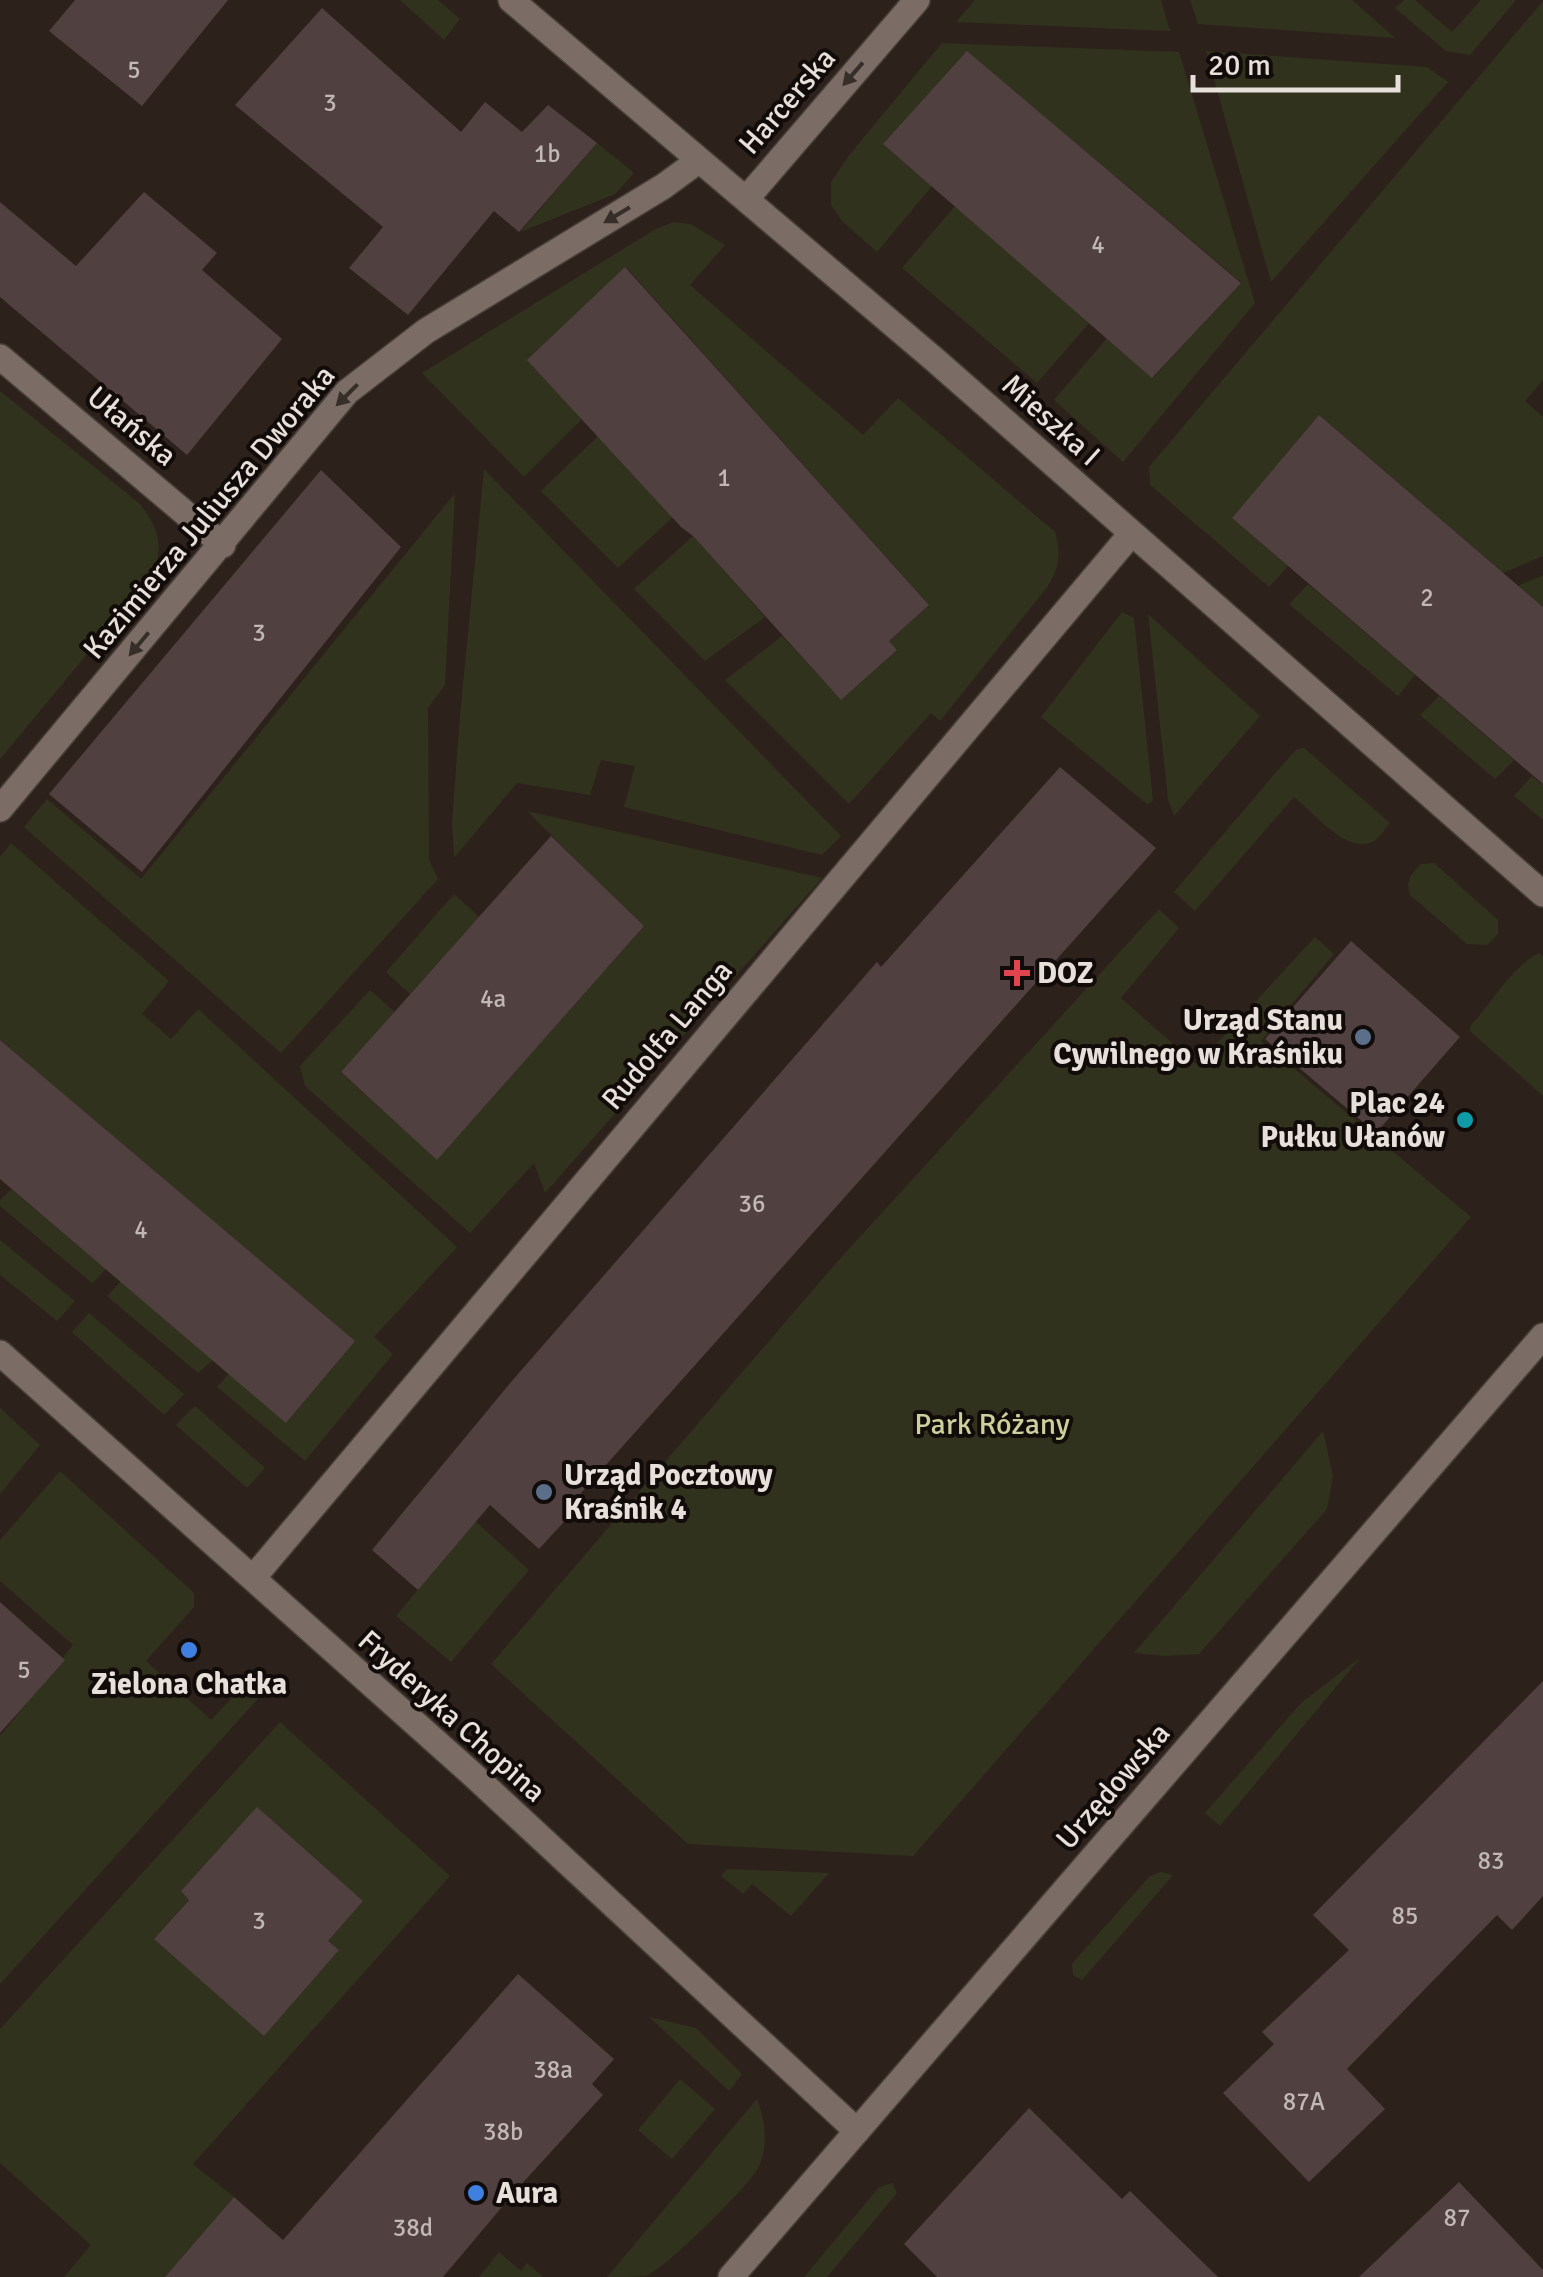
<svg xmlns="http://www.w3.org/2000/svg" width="1543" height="2277" viewBox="0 0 1543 2277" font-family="Signika,sans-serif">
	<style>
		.green { fill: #31321d; fill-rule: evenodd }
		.building { fill: #504040 }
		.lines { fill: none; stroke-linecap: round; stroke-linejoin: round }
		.street-casing { stroke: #473e39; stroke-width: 28 }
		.secondary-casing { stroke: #473e39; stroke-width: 28 }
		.street { stroke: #7b6d65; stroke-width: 25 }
		.secondary { stroke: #7b6d65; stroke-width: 25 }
		.oneway { fill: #362e29 }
		.health-dot { fill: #e0444e; stroke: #110c09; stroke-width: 4 }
		.service-dot { fill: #5c6f8a; stroke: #110c09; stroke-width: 4 }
		.culture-dot { fill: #0f9aa8; stroke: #110c09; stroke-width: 4 }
		.shop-dot { fill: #3f7fe0; stroke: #110c09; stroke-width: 4 }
		.labels { text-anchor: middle; stroke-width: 8; stroke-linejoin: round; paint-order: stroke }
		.number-label { font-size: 25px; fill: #c1b7b4 }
		.street-label { font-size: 30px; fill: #e7dfda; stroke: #110c09 }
		.poi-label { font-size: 30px; font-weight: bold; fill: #e7dfda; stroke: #110c09; text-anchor: start }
		.park-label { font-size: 30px; fill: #ccd09c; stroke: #110c09 }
	</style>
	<rect width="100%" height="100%" fill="#2d211b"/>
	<!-- green -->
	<path class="green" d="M 400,0 L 438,0 L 460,19 L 444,40 Z
		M 975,0 L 1161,0 L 1170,31 L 956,22 Z
		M 1190,0 L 1352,0 L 1395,38 L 1198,24 Z
		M 1404,0 L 1415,0 L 1452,32 L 1481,0 L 1516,0 L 1470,55 L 1446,51 L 1395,8 Z
		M 1543,1 L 1543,380 L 1525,401 L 1543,417 L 1543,556 L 1503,573 L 1319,415 L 1232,518 L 1288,566 L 1269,587 L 1150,485 L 1149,467 Z
		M 942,43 L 1179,52 L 1255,303 L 1123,462 L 1054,400 L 1108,337 L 1153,378 L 1241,282 L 967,52 L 883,144 L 932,186 L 877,252 L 842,221 L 831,205 L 831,182 L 850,154 Z
		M 1206,51 L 1427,67 L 1448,82 L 1271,282 Z
		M 597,143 L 634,173 L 615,194 L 520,232 Z
		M 955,206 L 1090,322 L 1037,383 L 902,268 Z
		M 673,222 L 691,224 L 725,245 L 690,285 L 863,435 L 898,398 L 1055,532 C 1062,554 1059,567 1048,586 L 940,721 L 931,713 L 849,804 L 725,680 L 782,636 L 841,700 L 897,650 L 889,641 L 929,605 L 626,267 L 528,360 L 582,419 L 524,477 L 422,373 L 654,230 Z
		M 0,391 L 139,503 C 159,528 164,546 152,576 L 0,759 Z
		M 598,436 L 673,517 L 618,568 L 541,491 Z
		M 484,469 L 841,836 L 822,855 L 624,807 L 635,766 L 601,760 L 590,795 L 517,783 L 454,858 L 452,822 L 460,715 Z
		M 455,493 L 445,685 L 428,708 L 429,860 L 438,879 L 281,1053 L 24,827 L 47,799 L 141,879 Z
		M 693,536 L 765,617 L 705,661 L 634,589 Z
		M 1543,575 L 1543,607 L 1518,586 Z
		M 1308,584 L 1415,675 L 1398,696 L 1289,604 Z
		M 1122,612 L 1134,618 L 1153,801 L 1147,804 L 1041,717 Z
		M 1148,614 L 1260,716 L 1174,816 L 1168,799 Z
		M 1439,696 L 1514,760 L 1495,779 L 1420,715 Z
		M 1304,748 L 1390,823 C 1386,828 1380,837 1374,841 C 1346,856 1313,811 1294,797 L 1195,911 L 1174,892 L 1290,756 L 1297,749 Z
		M 1532,776 L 1543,785 L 1543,820 L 1514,796 Z
		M 527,811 L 822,878 L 545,1193 L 534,1163 L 470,1233 L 305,1086 L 300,1066 L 370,990 L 395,1012 L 341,1073 L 437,1159 L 643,927 Z
		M 11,843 L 169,981 L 142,1014 L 171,1039 L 198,1009 L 457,1247 L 374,1337 L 393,1354 L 305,1461 L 217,1387 L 229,1373 L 287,1422 L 354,1341 L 0,1040 L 0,857 Z
		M 1434,863 L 1498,920 L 1498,934 L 1487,945 L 1467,944 L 1410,895 C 1405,881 1411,874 1421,864 Z
		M 454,894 L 479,917 L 410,994 L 386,972 Z
		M 1159,909 L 1179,928 L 1121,998 L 1197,1065 L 1315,937 L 1334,954 L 1261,1041 L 1471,1217 L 913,1856 L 688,1844 L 491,1664 L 837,1262 Z
		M 1539,953 L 1543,957 L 1543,1096 L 1470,1031 L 1471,1025 C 1492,1003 1512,966 1539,953 Z
		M 11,1189 L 106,1269 L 92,1283 L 0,1206 L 0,1200 Z
		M 0,1240 L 75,1301 L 57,1321 L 0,1275 Z
		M 121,1281 L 213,1360 L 198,1373 L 107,1296 Z
		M 89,1313 L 184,1394 L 164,1415 L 72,1332 Z
		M 195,1406 L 265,1468 L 247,1488 L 176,1425 Z
		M 0,1408 L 40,1445 L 0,1494 Z
		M 1323,1431 L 1333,1476 L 1327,1509 L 1199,1654 L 1165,1656 L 1134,1653 Z
		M 60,1471 L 194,1593 L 194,1607 L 146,1661 L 211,1720 L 260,1668 L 274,1681 L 0,1984 L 0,1736 L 73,1645 L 0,1581 L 0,1540 Z
		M 430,1480 L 529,1570 L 451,1662 L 396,1616 L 442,1561 L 396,1520 Z
		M 1361,1657 L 1220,1826 L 1205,1813 L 1301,1703 Z
		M 280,1722 L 450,1876 L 193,2164 L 234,2197 L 165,2277 L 64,2277 L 91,2245 L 0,2163 L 0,2029 ZM 257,1808 L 362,1901 L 328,1941 L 338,1951 L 264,2035 L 154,1939 L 189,1899 L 181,1891 Z
		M 727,1869 L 829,1873 L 791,1916 L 752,1884 L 743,1894 L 721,1876 Z
		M 1161,1872 L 1173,1875 L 1082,1980 L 1073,1975 L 1072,1964 L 1076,1959 L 1150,1876 Z
		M 649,2017 L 696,2028 L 742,2074 L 729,2091 Z
		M 680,2079 L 715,2109 L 672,2159 L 638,2130 Z
		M 757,2099 C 765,2119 769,2148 758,2168 C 748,2187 666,2268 646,2276 C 636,2277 618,2277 607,2277 Z
		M 892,2183 L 897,2193 L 827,2277 L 804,2277 L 879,2187 Z
		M 499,2252 L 521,2271 L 527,2263 L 543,2277 L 479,2277 Z"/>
	<!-- building -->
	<path class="building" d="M 75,0 L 228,0 L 142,106 L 49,31 Z
		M 322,8 L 461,132 L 485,102 L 522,132 L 548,105 L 597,143 L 519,232 L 494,211 L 408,315 L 349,268 L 383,227 L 235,105 Z
		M 967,51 L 1241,283 L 1152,378 L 883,144 Z
		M 144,192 L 217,253 L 202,270 L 282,339 L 187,455 L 0,297 L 0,202 L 76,266 Z
		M 625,267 L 929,605 L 889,641 L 897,650 L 841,700 L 693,536 L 681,527 L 527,360 Z
		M 1319,415 L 1543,607 L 1543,784 L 1232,518 Z
		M 321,470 L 401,547 L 142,872 L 49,794 Z
		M 1060,767 L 1156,848 L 581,1493 L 586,1498 L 539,1549 L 490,1505 L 418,1590 L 372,1550 L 511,1382 L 877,962 L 881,967 Z
		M 551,836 L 644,926 L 437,1160 L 341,1072 Z
		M 1351,941 L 1460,1037 L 1376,1133 L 1265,1039 Z
		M 0,1040 L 355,1341 L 286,1423 L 0,1179 Z
		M 0,1602 L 65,1660 L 0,1733 Z
		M 1543,1681 L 1543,1896 L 1512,1930 L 1497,1915 L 1347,2069 L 1385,2109 L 1309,2182 L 1223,2093 L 1274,2044 L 1262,2032 L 1349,1950 L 1313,1915 Z
		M 257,1807 L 363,1901 L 328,1941 L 339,1950 L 264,2036 L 154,1939 L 189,1900 L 181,1891 Z
		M 518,1974 L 614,2059 L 592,2084 L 603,2095 L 518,2188 L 443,2277 L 165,2277 L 234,2197 L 283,2240 Z
		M 1029,2108 L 1122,2199 L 1130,2191 L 1218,2277 L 937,2277 L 904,2244 Z
		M 1459,2182 L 1543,2270 L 1543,2277 L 1359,2277 Z"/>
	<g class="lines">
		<defs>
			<path id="street" d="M 511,0 L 935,360 L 1543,894
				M 747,198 L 917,0
				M 0,357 L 223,545
				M 0,809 L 347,392 L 426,331 L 664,186 L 698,161
				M 0,1353 L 471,1773 L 857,2131
				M 253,1578 L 1131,534"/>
			<path id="secondary" d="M 731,2277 L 1543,1336"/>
		</defs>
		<!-- street casing -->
		<use href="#street" class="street-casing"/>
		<!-- secondary casing -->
		<use href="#secondary" class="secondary-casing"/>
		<!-- street -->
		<use href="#street" class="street"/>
		<!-- secondary -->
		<use href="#secondary" class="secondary"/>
	</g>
	<!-- one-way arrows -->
	<defs><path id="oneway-solid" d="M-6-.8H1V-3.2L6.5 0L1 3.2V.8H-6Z" transform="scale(2.5)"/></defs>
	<g class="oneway">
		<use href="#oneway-solid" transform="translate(853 74) rotate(131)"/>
		<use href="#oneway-solid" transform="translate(617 215) rotate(149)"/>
		<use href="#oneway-solid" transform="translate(347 395) rotate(135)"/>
		<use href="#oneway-solid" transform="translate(139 644) rotate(130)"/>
	</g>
	<!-- markers -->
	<path class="health-dot" d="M1012 958h10v10h10v10h-10v10h-10v-10h-10v-10h10z"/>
	<g class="service-dot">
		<circle cx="1363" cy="1037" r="10"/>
		<circle cx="544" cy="1492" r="10"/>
	</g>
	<circle class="culture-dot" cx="1465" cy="1120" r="10"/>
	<g class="shop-dot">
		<circle cx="189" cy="1650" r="10"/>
		<circle cx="476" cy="2193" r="10"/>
	</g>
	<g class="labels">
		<!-- number labels -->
		<g class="number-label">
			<text x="134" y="78">5</text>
			<text x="330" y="111">3</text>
			<text x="547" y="162">1b</text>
			<text x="1098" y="253">4</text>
			<text x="724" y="486">1</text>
			<text x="1427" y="606">2</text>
			<text x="259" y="641">3</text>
			<text x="493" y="1007">4a</text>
			<text x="752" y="1212">36</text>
			<text x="141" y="1238">4</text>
			<text x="24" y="1678">5</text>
			<text x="1491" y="1869">83</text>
			<text x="1405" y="1924">85</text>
			<text x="259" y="1929">3</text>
			<text x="553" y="2078">38a</text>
			<text x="1304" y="2110">87A</text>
			<text x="503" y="2140">38b</text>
			<text x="1457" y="2226">87</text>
			<text x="413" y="2236">38d</text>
		</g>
		<!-- street labels -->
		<g class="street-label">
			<text transform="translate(787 101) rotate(-49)" y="10">Harcerska</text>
			<text transform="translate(1051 420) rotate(42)" y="10">Mieszka I</text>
			<text transform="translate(132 426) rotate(40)" y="10">Ułańska</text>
			<text transform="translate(209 512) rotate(-50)" y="10">Kazimierza Juliusza Dworaka</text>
			<text transform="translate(667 1035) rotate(-50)" y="10">Rudolfa Langa</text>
			<text transform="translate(452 1716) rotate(42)" y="10">Fryderyka Chopina</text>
			<text transform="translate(1113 1786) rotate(-49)" y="10">Urzędowska</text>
		</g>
		<!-- poi labels -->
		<g class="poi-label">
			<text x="1037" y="983">DOZ</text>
			<text x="1343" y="1030" text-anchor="end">Urząd Stanu<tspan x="1343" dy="34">Cywilnego w Kraśniku</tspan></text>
			<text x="1445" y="1113" text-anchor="end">Plac 24<tspan x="1445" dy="34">Pułku Ułanów</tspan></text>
			<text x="564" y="1485">Urząd Pocztowy<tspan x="564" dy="34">Kraśnik 4</tspan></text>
			<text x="189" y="1694" text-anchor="middle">Zielona Chatka</text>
			<text x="496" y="2203">Aura</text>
		</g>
		<!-- park labels -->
		<g class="park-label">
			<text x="992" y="1434">Park Różany</text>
		</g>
	</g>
	<!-- scale -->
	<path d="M1193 75v15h205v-15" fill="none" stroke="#e7dfda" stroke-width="5"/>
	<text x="1208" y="75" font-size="30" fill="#e7dfda" stroke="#110c09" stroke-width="8" paint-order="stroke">20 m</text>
</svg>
